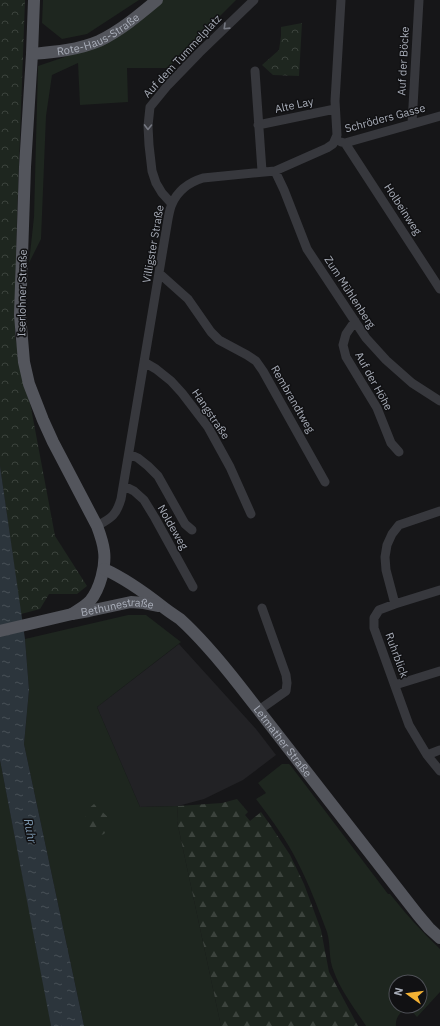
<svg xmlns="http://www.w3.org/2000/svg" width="440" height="1026" viewBox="0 0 440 1026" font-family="'IBM Plex Sans',sans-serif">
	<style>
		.built { fill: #222225 }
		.green { fill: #1e261f; fill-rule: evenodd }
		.forest { fill: url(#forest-firs) }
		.park { fill: url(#park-crowns) }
		.water { fill: url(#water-ripples) }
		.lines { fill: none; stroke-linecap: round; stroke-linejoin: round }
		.minor { stroke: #37383d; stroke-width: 9 }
		.major { stroke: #53555c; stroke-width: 12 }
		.oneway { stroke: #757881 }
		.labels { text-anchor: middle; stroke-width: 3; stroke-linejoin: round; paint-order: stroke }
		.street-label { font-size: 11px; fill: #a8adb8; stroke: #111113 }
		.water-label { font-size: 12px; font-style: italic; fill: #7f9bb3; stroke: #111113 }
	</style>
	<defs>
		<pattern id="forest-firs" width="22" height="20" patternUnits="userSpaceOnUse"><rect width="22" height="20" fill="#1e261f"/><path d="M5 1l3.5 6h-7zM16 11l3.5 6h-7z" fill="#3c433d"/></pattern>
		<pattern id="park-crowns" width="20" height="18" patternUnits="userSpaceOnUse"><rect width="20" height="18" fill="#1e261f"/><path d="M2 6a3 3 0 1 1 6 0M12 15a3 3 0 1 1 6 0" fill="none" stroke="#3c433d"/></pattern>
		<pattern id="water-ripples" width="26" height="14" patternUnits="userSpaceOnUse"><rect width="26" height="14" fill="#2c353c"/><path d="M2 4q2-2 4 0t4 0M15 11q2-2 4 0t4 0" fill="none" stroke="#485056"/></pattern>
	</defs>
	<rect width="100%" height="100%" fill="#161618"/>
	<!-- built -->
	<path class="built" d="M 179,644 L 256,729 L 276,755 L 243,780 L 204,799 L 178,806 L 140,807 L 97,707 Z"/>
	<!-- green -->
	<path class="green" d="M 43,0 L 139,0 L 87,34 L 62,39 L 42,23 Z
		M 163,0 L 236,0 L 168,68 L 127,68 L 128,102 L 80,105 L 78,63 L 52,75 L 46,116 L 41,239 L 29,263 L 34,217 L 38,66 L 100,45 Z
		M 128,615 L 146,615 L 181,642 L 97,707 L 140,807 L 178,806 L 177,821 L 221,1026 L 84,1026 L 24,744 L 29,690 L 25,639 Z
		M 0,760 L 48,1007 L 51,1026 L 0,1026 Z
		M 282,764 L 289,764 L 291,766 L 388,894 L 390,894 C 406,914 422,932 440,949 L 440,992 L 417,1017 C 415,1015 414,1013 412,1012 C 402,1007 395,1017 396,1026 L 366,1026 C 355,1009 341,991 334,972 C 328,959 331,945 327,932 C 318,908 309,884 297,861 C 286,839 271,819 256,799 L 266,793 L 258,783 ZM 396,982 L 420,982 L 420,1006 L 396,1006 Z"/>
	<!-- forest -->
	<path class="forest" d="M 237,799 L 248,812 L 245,815 L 250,821 L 261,812 L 271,826 L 290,855 L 304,884 L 321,930 L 329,972 L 358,1026 L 221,1026 L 177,821 L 178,806 L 222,803 Z
		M 94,804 L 113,822 L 104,834 L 98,836 L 84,826 L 86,811 Z"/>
	<!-- park -->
	<path class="park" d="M 0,0 L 25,0 L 17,217 L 15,316 L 15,337 L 31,408 L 55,536 L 87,586 L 77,594 L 49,594 L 40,609 L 21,614 L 0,466 Z
		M 302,23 L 299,76 L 273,75 L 262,65 L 279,50 L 281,36 L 281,27 Z"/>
	<!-- water -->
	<path class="water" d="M 0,466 L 25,639 L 29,690 L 24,744 L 84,1026 L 51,1026 L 0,760 Z"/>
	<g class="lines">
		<!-- minor -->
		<path class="minor" d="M 255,71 L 262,171
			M 412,124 L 419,0
			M 258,125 L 335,109
			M 341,142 L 345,143 L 440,116
			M 345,143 L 440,289
			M 275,171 L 284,190 L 307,249 L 366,338 L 386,360 L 412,383 L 440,401
			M 172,204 L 162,193 L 156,183 L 152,171 L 149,145 L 148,126 L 150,107 L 168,85 L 199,53 L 254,0
			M 160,274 L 188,299 L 211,332 L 219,340 L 247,355 L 256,361 L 263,371 L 325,482
			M 355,321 L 346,334 L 343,345 L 346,357 L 377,408 L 391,443 L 399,452
			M 144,362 L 156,369 L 171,381 L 182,393 L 208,427 L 230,467 L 251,514
			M 129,454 L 138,458 L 148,466 L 158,476 L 185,524 L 192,530
			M 124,486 L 134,491 L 144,500 L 155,518 L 193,587
			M 97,526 C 111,518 116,516 121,499 L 168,219 C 169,214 170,208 172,204 C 178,190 190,182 203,178 L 275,171 L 327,148 L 333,144 L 337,135 L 335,101 L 341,0
			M 440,590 L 395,604 L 379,610 L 374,618 L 374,628 L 409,725 L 427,755 L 440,771
			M 395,604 L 386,570 L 385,557 L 387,545 L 392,534 L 399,525 L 440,511
			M 395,685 L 440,671
			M 259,710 L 286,691 L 287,683 L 286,675 L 262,608
			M 427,755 L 440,750"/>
		<!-- major -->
		<g class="major">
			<path d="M 34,0 L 32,54 L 25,167 L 20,315 L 24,362 L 29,384 L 43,420 L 53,442 L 97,526 C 100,534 103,542 104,551 C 106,566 100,589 90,601 C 84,607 78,610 72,614"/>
			<path id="s1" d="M 32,54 C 54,52 78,50 99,41 C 120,31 139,15 157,0"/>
			<path id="s2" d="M 104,569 C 126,579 144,592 163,607 C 168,611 174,615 180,619 C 202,639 221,662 239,685 L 418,915 L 429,928 L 440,938"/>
			<path id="s3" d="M 0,631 L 72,614 L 89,611 L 131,602 L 144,603 L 159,606"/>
		</g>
	</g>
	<!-- one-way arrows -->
	<defs><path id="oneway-chevron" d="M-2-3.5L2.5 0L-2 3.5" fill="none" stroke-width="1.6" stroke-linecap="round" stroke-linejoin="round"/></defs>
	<g class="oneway">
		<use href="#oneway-chevron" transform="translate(226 27) rotate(136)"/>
		<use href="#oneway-chevron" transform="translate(148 127) rotate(91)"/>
	</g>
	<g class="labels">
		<!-- street labels -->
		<g class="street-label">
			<text dy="4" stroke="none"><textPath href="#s1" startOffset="70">Rote-Haus-Straße</textPath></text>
			<text transform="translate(182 56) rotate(-47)" y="4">Auf dem Tummelplatz</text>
			<text transform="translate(403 61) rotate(-87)" y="4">Auf der Böcke</text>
			<text transform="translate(294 105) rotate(-12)" y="4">Alte Lay</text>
			<text transform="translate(385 118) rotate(-15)" y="4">Schröders Gasse</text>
			<text transform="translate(403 209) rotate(57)" y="4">Holbeinweg</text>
			<text transform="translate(153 244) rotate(-80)" y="4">Villigster Straße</text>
			<text transform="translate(350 292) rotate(57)" y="4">Zum Mühlenberg</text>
			<text transform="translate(22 293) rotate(-89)" y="4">Iserlohner Straße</text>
			<text transform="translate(374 381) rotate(61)" y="4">Auf der Höhe</text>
			<text transform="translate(293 399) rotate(60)" y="4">Rembrandtweg</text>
			<text transform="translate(211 414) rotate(56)" y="4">Hangstraße</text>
			<text transform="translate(173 527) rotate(60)" y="4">Noldeweg</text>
			<text dy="4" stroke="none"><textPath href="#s3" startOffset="120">Bethunestraße</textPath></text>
			<text transform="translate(397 655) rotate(70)" y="4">Ruhrblick</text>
			<text dy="4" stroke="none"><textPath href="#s2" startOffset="251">Letmather Straße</textPath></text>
		</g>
		<!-- water labels -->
		<g class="water-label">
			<text transform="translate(30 831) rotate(79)" y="4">Ruhr</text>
		</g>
	</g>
	<!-- north arrow -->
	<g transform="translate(408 994) rotate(284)"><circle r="19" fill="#111113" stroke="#4d4f55"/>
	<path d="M0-3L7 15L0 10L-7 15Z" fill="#f2b134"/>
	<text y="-6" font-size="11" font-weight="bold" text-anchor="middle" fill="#a8adb8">N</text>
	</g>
</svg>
